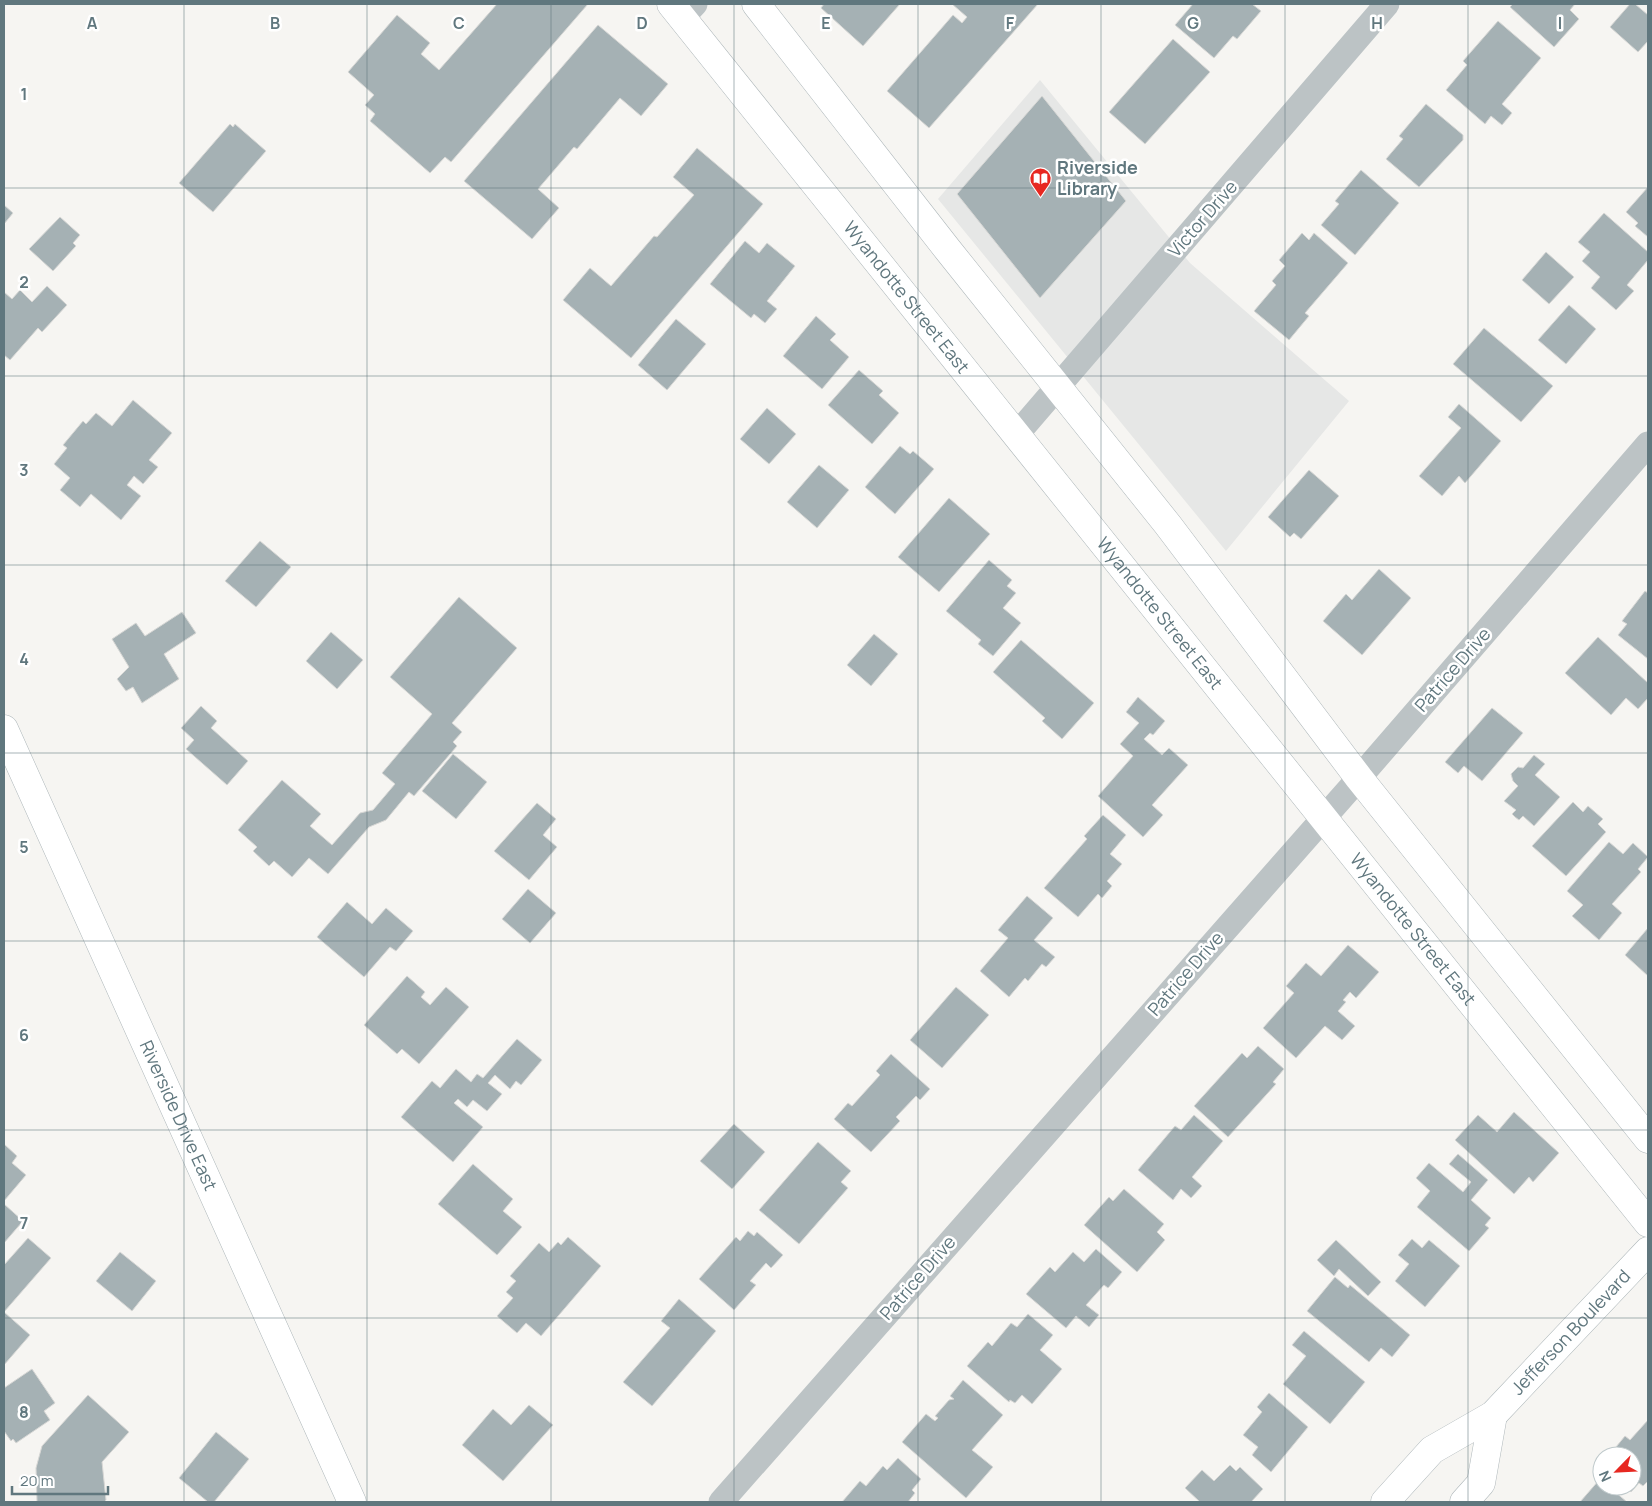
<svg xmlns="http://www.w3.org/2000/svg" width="1652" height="1506" viewBox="0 0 1652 1506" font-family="Manrope,sans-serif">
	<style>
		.built { fill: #e6e7e6 }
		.building { fill: #a5b1b4; stroke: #d7d7d5 }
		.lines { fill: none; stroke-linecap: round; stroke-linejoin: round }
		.secondary-casing { stroke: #aeb7ba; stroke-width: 29 }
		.street { stroke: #bcc3c5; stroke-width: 25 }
		.secondary { stroke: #fff; stroke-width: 28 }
		.grid { fill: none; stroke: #60777e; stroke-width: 1; stroke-opacity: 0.55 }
		.labels { text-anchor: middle; stroke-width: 5; stroke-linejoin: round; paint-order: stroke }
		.poi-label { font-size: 18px; font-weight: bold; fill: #60777e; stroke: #fff; text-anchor: start }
		.street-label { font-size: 18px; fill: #60777e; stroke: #fff }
		.grid-label { font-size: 16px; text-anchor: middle; font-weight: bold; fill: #60777e; stroke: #fff; stroke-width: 5; stroke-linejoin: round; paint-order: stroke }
	</style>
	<rect width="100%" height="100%" fill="#f6f5f2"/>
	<!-- built -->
	<path class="built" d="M 1040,80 L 1190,263 L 1349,401 L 1226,551 L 938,199 Z"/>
	<!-- building -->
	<path class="building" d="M 497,4 L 588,4 L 451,162 L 445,157 L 430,173 L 370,121 L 375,114 L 365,105 L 374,95 L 348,72 L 397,15 L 430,43 L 421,54 L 439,70 Z
		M 824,4 L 900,4 L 863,46 L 821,8 Z
		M 952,4 L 1038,4 L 929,128 L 887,91 L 953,15 L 962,23 L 967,17 Z
		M 1193,4 L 1252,4 L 1261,11 L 1237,39 L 1233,36 L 1214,58 L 1175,25 Z
		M 1513,4 L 1575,4 L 1570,10 L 1579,19 L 1554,47 L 1510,7 Z
		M 1630,4 L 1635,4 L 1648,15 L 1648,41 L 1638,52 L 1610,27 Z
		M 1498,21 L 1541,58 L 1502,104 L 1512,113 L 1502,125 L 1491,116 L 1485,124 L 1446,90 L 1467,65 L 1463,61 Z
		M 598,25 L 668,84 L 641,116 L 620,98 L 577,149 L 574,147 L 538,189 L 559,208 L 532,239 L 464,181 Z
		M 1173,39 L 1210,72 L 1145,144 L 1109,112 Z
		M 1042,96 L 1126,201 L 1040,298 L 957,194 Z
		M 1426,104 L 1463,135 L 1463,140 L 1419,187 L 1386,159 L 1403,139 L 1399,136 Z
		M 230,124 L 233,127 L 235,124 L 266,151 L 213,212 L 179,183 Z
		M 697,148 L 763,204 L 631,358 L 563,300 L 590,268 L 611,286 L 654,236 L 657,237 L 694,195 L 673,177 Z
		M 1361,170 L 1399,203 L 1355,255 L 1321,225 L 1339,204 L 1335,201 Z
		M 1648,187 L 1648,237 L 1635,226 L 1638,223 L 1626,212 Z
		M 4,205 L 13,213 L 4,224 Z
		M 1604,213 L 1648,252 L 1648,260 L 1627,285 L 1634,291 L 1616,310 L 1591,288 L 1600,277 L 1582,261 L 1590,252 L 1578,242 Z
		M 60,217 L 80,235 L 73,243 L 76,246 L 53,271 L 29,249 Z
		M 1302,233 L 1309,240 L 1314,233 L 1348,263 L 1305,313 L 1309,316 L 1289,340 L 1254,311 L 1276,285 L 1272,281 L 1285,266 L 1279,260 Z
		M 745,241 L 759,253 L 767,243 L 795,266 L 767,301 L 777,309 L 765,323 L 754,314 L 751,318 L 710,284 Z
		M 1546,252 L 1574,277 L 1549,304 L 1522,280 Z
		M 47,286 L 67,305 L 42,332 L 38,328 L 10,360 L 4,355 L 4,292 L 12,299 L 20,290 L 32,302 Z
		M 1569,305 L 1596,329 L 1566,364 L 1538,340 Z
		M 816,316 L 836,334 L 830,340 L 849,357 L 822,389 L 783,356 Z
		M 676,319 L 706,344 L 667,390 L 638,365 Z
		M 1484,328 L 1553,386 L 1521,422 L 1453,364 Z
		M 859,370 L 883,391 L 879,395 L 899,413 L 872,444 L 828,405 Z
		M 133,400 L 172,433 L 149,460 L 158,467 L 143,484 L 134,476 L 127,485 L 141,496 L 121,520 L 91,494 L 80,507 L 60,490 L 70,478 L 54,464 L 67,448 L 63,445 L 83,421 L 86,424 L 96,413 L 112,426 Z
		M 1459,404 L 1501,441 L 1465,483 L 1459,476 L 1442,496 L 1419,476 L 1461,428 L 1448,417 Z
		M 767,408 L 796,434 L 769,464 L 740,439 Z
		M 900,446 L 910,454 L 913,451 L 934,469 L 895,514 L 865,487 Z
		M 819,465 L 849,490 L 817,528 L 787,502 Z
		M 1309,470 L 1339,496 L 1301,539 L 1294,533 L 1290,537 L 1268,517 Z
		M 949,498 L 990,534 L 939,592 L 898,557 Z
		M 260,541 L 291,567 L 256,607 L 225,581 Z
		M 989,560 L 1012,580 L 1007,586 L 1016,593 L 1003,608 L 1021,623 L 993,656 L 978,644 L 981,640 L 946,611 Z
		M 1379,569 L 1411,598 L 1362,655 L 1323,621 L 1346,594 L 1352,600 Z
		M 1645,591 L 1648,593 L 1648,659 L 1618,635 L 1627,624 L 1622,621 Z
		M 459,597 L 517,648 L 452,723 L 462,732 L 453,742 L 457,746 L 414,796 L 409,792 L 386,820 L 369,827 L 328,874 L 309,858 L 292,877 L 274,861 L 269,866 L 253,851 L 257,847 L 238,830 L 282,780 L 321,814 L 310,826 L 332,845 L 360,813 L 373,810 L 395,784 L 382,773 L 432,714 L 390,677 Z
		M 182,612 L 196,633 L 164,654 L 179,679 L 142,703 L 133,687 L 126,691 L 117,679 L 129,667 L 112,639 L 136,623 L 145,636 Z
		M 331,632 L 363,660 L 337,689 L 306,661 Z
		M 874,634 L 898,654 L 871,686 L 847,665 Z
		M 1598,637 L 1648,683 L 1648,698 L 1638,709 L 1626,698 L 1611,715 L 1565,673 Z
		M 1021,640 L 1094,703 L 1062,739 L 1042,721 L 1045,718 L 993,672 Z
		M 1138,697 L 1165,721 L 1153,735 L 1150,733 L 1144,739 L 1162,755 L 1169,748 L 1188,765 L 1152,805 L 1163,815 L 1143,837 L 1098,796 L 1133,756 L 1120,744 L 1139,723 L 1126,712 Z
		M 201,706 L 217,721 L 211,728 L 248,761 L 227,785 L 186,749 L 194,740 L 181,728 Z
		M 1492,708 L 1523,733 L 1482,781 L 1464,766 L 1458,773 L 1445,762 Z
		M 453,754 L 487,782 L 456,819 L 422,791 Z
		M 1534,755 L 1545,764 L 1535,775 L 1560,797 L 1534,826 L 1523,816 L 1519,820 L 1515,817 L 1512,814 L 1516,810 L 1504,801 L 1518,786 L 1513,781 L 1511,774 L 1518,767 L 1523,768 Z
		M 1573,802 L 1583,812 L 1588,806 L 1603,819 L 1598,824 L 1606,832 L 1566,876 L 1532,846 Z
		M 537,803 L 556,819 L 543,835 L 557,847 L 529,880 L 494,851 Z
		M 1103,815 L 1126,835 L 1110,854 L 1122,864 L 1107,881 L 1112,886 L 1102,898 L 1098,894 L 1078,917 L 1044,888 L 1087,839 L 1084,836 Z
		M 1609,842 L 1623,854 L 1633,843 L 1648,857 L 1638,869 L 1641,872 L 1612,904 L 1622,913 L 1599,940 L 1572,916 L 1583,905 L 1567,891 Z
		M 528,889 L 556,913 L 530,943 L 502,919 Z
		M 1027,896 L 1053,918 L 1034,940 L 1055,957 L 1046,967 L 1042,964 L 1028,981 L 1025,978 L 1009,997 L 980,971 L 1008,938 L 998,930 Z
		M 347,902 L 372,924 L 386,908 L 413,931 L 396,951 L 390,947 L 364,977 L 317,937 Z
		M 1648,928 L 1648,976 L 1625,955 Z
		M 1348,945 L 1379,972 L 1356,998 L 1350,992 L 1343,1000 L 1346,1002 L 1338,1011 L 1355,1026 L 1342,1040 L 1325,1026 L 1296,1058 L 1263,1028 L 1294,993 L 1286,986 L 1306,963 L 1321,976 Z
		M 407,976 L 425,992 L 421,997 L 430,1005 L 446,987 L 469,1007 L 419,1064 L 402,1049 L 397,1054 L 364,1025 Z
		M 956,987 L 989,1015 L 942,1068 L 910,1040 Z
		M 517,1039 L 542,1060 L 521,1085 L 516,1081 L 510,1089 L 495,1075 L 488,1083 L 502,1094 L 487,1111 L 473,1100 L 467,1107 L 458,1099 L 454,1103 L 483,1127 L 453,1162 L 401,1117 L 432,1081 L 440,1088 L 456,1069 L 471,1082 L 477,1074 L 483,1078 Z
		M 1258,1046 L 1284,1069 L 1273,1082 L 1276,1084 L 1228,1137 L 1194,1106 L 1242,1053 L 1247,1058 Z
		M 891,1054 L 930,1089 L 920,1100 L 916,1096 L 896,1117 L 900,1121 L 871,1152 L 834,1119 L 848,1103 L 852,1106 L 880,1075 L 876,1071 Z
		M 1514,1112 L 1559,1153 L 1533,1182 L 1529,1177 L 1514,1194 L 1455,1140 L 1478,1115 L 1497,1132 Z
		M 1194,1115 L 1223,1141 L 1192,1177 L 1202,1186 L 1191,1198 L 1181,1189 L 1173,1200 L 1138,1170 L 1175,1126 L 1181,1130 Z
		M 734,1124 L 765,1152 L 732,1189 L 700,1161 Z
		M 818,1142 L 851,1171 L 841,1182 L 848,1188 L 799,1244 L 759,1210 Z
		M 4,1144 L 17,1156 L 12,1163 L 26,1175 L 4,1201 Z
		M 1458,1154 L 1488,1180 L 1471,1200 L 1491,1218 L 1485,1225 L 1489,1228 L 1469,1251 L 1417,1207 L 1430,1191 L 1416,1178 L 1429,1163 L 1463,1192 L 1471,1182 L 1449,1164 Z
		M 473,1164 L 513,1199 L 503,1211 L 522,1227 L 497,1255 L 438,1204 Z
		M 1124,1189 L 1164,1224 L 1157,1232 L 1165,1240 L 1137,1272 L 1084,1225 L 1109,1197 L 1113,1201 Z
		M 4,1204 L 23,1221 L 4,1243 Z
		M 748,1231 L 754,1236 L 757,1232 L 783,1255 L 771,1268 L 766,1263 L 750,1281 L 756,1285 L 734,1310 L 699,1279 L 736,1237 L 740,1241 Z
		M 568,1237 L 601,1266 L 541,1336 L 526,1323 L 517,1333 L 497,1316 L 513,1298 L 506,1292 L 516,1281 L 510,1276 L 539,1243 L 549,1252 L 558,1242 L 561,1245 Z
		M 28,1238 L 51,1258 L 4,1312 L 4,1265 Z
		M 1412,1239 L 1422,1248 L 1429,1240 L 1460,1266 L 1425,1307 L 1395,1281 L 1409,1264 L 1398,1255 Z
		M 1336,1240 L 1381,1282 L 1368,1296 L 1339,1269 L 1334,1276 L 1317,1260 Z
		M 1096,1249 L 1122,1272 L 1108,1288 L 1104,1285 L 1086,1305 L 1099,1315 L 1089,1327 L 1076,1316 L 1066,1328 L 1026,1294 L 1050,1267 L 1055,1272 L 1073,1252 L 1084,1262 Z
		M 120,1252 L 156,1281 L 132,1311 L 96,1281 Z
		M 1335,1277 L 1348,1288 L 1350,1285 L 1410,1335 L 1392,1357 L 1381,1348 L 1369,1362 L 1307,1311 Z
		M 679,1299 L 716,1331 L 652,1406 L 623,1382 L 670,1328 L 661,1321 Z
		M 4,1312 L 30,1335 L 4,1365 Z
		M 1028,1314 L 1053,1335 L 1040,1350 L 1062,1369 L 1032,1404 L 1022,1395 L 1015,1403 L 1010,1400 L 1009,1402 L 967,1366 L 988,1342 L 992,1346 L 1011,1323 L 1017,1327 Z
		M 1304,1331 L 1365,1382 L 1330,1424 L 1283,1384 L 1306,1356 L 1292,1345 Z
		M 32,1369 L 55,1403 L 44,1411 L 50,1420 L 16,1443 L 13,1439 L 11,1441 L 4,1431 L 4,1388 Z
		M 963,1380 L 1003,1415 L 972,1450 L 993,1467 L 966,1498 L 902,1442 L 926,1414 L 935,1421 L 938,1418 L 935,1416 L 949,1400 L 954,1399 L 950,1396 Z
		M 1269,1393 L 1308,1427 L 1271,1472 L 1252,1455 L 1258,1447 L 1243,1435 L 1262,1412 L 1257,1407 Z
		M 88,1395 L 129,1432 L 102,1462 L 106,1500 L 104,1502 L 37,1502 L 36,1468 L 42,1446 Z
		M 529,1405 L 553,1425 L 503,1481 L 462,1445 L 493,1409 L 511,1425 Z
		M 1648,1420 L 1648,1481 L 1643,1486 L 1639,1483 L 1631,1492 L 1625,1486 L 1632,1486 L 1632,1456 L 1621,1456 L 1623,1454 L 1616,1447 L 1625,1436 L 1630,1440 Z
		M 216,1432 L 249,1459 L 214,1502 L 208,1502 L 179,1478 Z
		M 898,1458 L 921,1479 L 912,1490 L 915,1493 L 908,1502 L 842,1502 L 860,1481 L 866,1486 L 883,1466 L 887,1470 Z
		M 1230,1465 L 1236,1471 L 1240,1467 L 1263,1489 L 1251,1502 L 1200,1502 L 1185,1488 L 1202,1470 L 1214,1481 Z
		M 1600,1479 L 1602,1486 L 1608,1486 L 1627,1502 L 1580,1502 Z"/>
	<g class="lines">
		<defs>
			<g id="secondary">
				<path id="s1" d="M 671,4 L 1648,1223"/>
				<path d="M 756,4 L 948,250 L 1168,525 L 1359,778 L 1648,1139"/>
				<path id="s2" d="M 4,729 L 352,1502"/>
				<path id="s3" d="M 1385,1502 L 1432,1450 L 1493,1415 L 1648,1251"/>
				<path d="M 1464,1502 L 1481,1483 L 1493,1415"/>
			</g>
		</defs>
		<!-- secondary casing -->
		<use href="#secondary" class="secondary-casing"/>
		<!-- street -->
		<path class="street" d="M 682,18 L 695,4
			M 1017,434 L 1387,4
			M 721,1502 L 1359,778 L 1648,444"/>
		<!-- secondary -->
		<use href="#secondary" class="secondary"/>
	</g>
	<!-- grid -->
	<path class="grid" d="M 184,4 L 184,1502M 367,4 L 367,1502M 551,4 L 551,1502M 734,4 L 734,1502M 918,4 L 918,1502M 1101,4 L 1101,1502M 1285,4 L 1285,1502M 1468,4 L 1468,1502M 4,188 L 1648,188M 4,376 L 1648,376M 4,565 L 1648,565M 4,753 L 1648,753M 4,941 L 1648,941M 4,1130 L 1648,1130M 4,1318 L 1648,1318"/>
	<!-- icons -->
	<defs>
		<symbol id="library-pin" viewBox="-11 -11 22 30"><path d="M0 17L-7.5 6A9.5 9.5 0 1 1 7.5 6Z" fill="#e72821" stroke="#fff"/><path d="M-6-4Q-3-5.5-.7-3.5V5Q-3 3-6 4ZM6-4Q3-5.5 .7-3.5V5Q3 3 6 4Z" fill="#fff"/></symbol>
	</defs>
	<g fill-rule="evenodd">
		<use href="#library-pin" x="1028" y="166" width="25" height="34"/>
	</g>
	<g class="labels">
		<!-- poi labels -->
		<g class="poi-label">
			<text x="1057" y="174">Riverside<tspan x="1057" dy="21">Library</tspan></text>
		</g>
		<!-- street labels -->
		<g class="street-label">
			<text transform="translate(1203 219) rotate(-49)" y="6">Victor Drive</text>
			<text dy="6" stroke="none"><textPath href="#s1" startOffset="376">Wyandotte Street East</textPath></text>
			<text dy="6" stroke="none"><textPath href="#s1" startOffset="781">Wyandotte Street East</textPath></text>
			<text transform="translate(1453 670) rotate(-49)" y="6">Patrice Drive</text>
			<text dy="6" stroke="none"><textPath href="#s1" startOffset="1186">Wyandotte Street East</textPath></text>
			<text transform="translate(1186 974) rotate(-49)" y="6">Patrice Drive</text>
			<text dy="6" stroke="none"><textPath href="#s2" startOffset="424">Riverside Drive East</textPath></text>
			<text transform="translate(918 1278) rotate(-49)" y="6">Patrice Drive</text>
			<text dy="6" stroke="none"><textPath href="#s3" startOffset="254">Jefferson Boulevard</textPath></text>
		</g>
	</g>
	<g class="grid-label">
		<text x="92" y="29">A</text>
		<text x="275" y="29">B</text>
		<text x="459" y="29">C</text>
		<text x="642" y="29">D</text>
		<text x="826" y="29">E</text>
		<text x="1010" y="29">F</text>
		<text x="1193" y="29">G</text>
		<text x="1377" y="29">H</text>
		<text x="1560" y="29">I</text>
		<text x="24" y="100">1</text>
		<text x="24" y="288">2</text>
		<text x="24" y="476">3</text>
		<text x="24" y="665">4</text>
		<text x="24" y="853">5</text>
		<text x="24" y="1041">6</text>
		<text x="24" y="1229">7</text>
		<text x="24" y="1418">8</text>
	</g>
	<!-- border -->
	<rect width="1652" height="1506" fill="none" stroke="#60777e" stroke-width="10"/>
	<!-- north arrow -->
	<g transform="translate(1617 1471) rotate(246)"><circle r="24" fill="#ffffff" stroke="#bfc9cb"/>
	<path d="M0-4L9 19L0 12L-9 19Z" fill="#e72821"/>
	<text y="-8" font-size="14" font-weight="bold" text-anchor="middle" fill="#60777e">N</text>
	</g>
	<!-- scale -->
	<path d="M12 1486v8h96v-8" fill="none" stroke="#60777e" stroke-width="2.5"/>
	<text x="20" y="1486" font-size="15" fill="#60777e" stroke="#ffffff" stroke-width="4" paint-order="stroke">20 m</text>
</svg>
